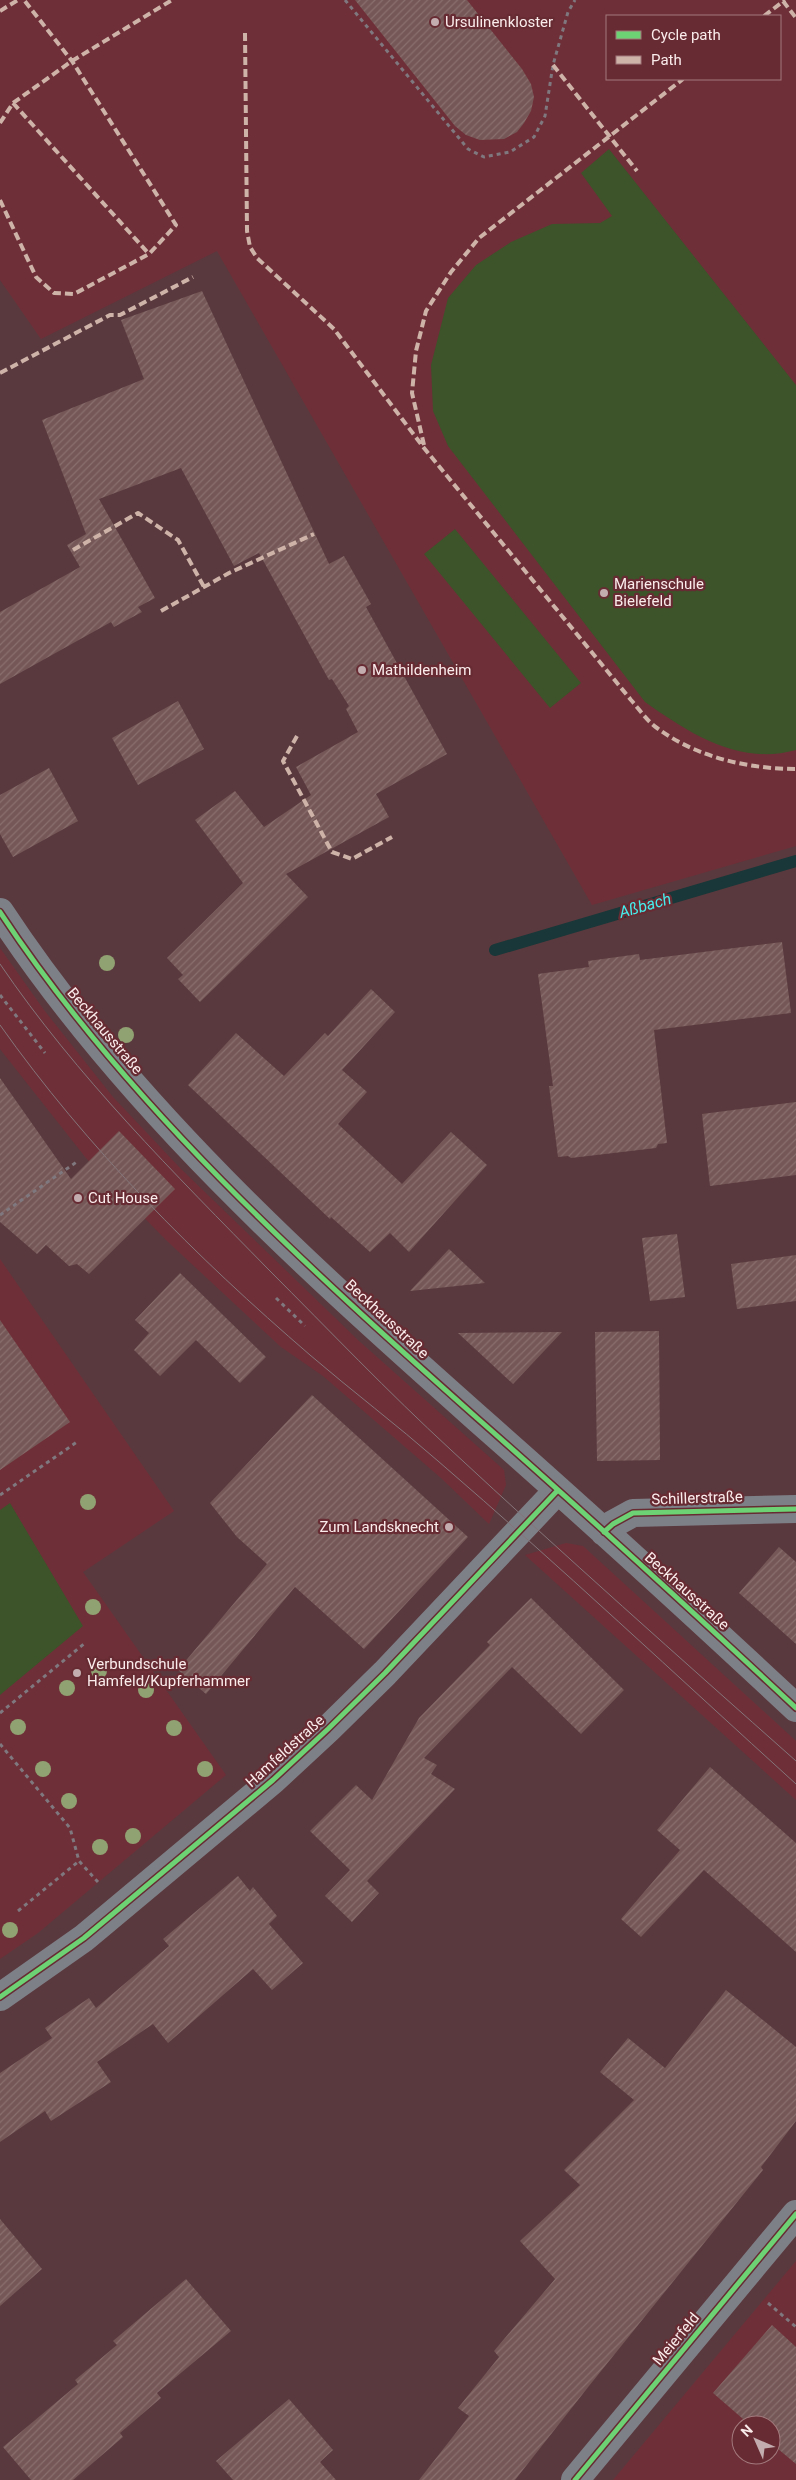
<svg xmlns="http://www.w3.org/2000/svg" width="796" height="2480" viewBox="0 0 796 2480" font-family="Roboto,sans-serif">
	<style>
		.built { fill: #6f2f38; fill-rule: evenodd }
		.green { fill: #3d532a }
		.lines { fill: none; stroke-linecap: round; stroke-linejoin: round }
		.stream { stroke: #193738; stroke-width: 12 }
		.building { fill: url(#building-hatch) }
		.path { stroke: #7f787e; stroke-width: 3; stroke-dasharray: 4 4; stroke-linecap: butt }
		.minor { stroke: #7e8088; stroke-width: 28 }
		.tram { stroke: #84757a; stroke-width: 1 }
		.quiet { stroke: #ceb3a9; stroke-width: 4; stroke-dasharray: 8 4; stroke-linecap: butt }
		.cycleway-casing { stroke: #672c33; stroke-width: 8 }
		.cycleway { stroke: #6cd273; stroke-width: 5 }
		.tree { fill: #91a272 }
		.poi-dot { fill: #c3adaf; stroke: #672c33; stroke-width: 2 }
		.labels { text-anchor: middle; stroke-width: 4.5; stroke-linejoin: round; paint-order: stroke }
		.poi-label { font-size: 15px; fill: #fbecec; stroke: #672c33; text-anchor: start }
		.street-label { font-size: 15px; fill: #fbecec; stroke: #672c33 }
		.water-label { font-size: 16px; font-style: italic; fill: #46eceb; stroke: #672c33 }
	</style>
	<defs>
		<pattern id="building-hatch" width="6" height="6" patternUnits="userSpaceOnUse" patternTransform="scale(1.25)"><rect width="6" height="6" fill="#745756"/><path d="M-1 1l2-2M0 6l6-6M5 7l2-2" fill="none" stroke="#896f6e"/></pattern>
	</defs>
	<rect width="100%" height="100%" fill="#5a393e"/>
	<!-- built -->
	<path class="built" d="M 0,0 L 796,0 L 796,846 L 592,905 L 217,251 L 41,339 L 0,280 ZM 607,16 L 780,16 L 780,79 L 607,79 Z
		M 0,948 L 44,1010 L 113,1097 L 180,1168 L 359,1341 L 504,1470 L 506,1485 L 489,1524 L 441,1478 L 323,1376 L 281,1347 L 166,1240 L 86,1158 L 0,1049 Z
		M 0,1259 L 174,1511 L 83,1572 L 226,1775 L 38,1933 L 0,1959 Z
		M 566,1543 L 583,1546 L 796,1741 L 796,1800 L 525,1555 Z
		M 796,2261 L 796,2480 L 613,2480 ZM 741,2425 L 771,2425 L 771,2455 L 741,2455 Z"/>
	<!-- green -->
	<path class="green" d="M 609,149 L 796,385 L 796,750 C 739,766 689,733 645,702 L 448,446 L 433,411 L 431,365 L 448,298 L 476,265 L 511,242 L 552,224 L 600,223 L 612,216 L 581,173 Z
		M 455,529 L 581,683 L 550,708 L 424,554 Z
		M 10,1503 L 83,1626 L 0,1695 L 0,1510 Z"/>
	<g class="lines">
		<!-- stream -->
		<path class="stream" d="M 495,950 L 796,861"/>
	</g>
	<!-- building -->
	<path class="building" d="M 355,0 L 467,0 L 522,69 L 531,84 L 534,97 L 531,111 L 524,123 L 517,132 L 504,139 L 480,140 L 466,135 L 455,126 Z
		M 202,291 L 329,564 L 344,556 L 371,604 L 366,607 L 447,754 L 376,794 L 389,817 L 286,874 L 308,897 L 200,1002 L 178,979 L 183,975 L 167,958 L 243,883 L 195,820 L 235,791 L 264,827 L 311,795 L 296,767 L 358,732 L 346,709 L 349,706 L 332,679 L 329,680 L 259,553 L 234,566 L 181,468 L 99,499 L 155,598 L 138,607 L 142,612 L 114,627 L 111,622 L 0,684 L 0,612 L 80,567 L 67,545 L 86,534 L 42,420 L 144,379 L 121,320 Z
		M 178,701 L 204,749 L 138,785 L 112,738 Z
		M 49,768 L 78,821 L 13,857 L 0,834 L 0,795 Z
		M 782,942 L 791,1013 L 654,1030 L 667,1143 L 658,1144 L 656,1148 L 571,1158 L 568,1156 L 558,1157 L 549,1086 L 553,1086 L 538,974 L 589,967 L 588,961 L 639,954 L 640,960 Z
		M 371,989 L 395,1012 L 342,1070 L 367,1092 L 338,1124 L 402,1184 L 451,1132 L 487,1165 L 409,1252 L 390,1233 L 370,1252 L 331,1217 L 330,1219 L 188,1085 L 236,1033 L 284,1076 L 325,1033 L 328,1036 Z
		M 0,1078 L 71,1179 L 119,1131 L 175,1189 L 89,1274 L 77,1264 L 69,1266 L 46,1245 L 37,1254 L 0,1222 Z
		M 796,1102 L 796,1175 L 710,1186 L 702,1114 Z
		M 677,1234 L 685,1297 L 650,1301 L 642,1238 Z
		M 449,1249 L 485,1283 L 410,1291 Z
		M 796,1255 L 796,1301 L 737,1309 L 731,1264 Z
		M 180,1273 L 266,1357 L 240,1383 L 196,1340 L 160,1376 L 134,1350 L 149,1333 L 135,1320 Z
		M 0,1320 L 70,1422 L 0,1470 Z
		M 659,1331 L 660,1460 L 597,1461 L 595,1332 Z
		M 562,1332 L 513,1384 L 458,1333 Z
		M 312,1395 L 468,1537 L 364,1649 L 295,1587 L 206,1694 L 178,1670 L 267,1564 L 237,1537 L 210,1503 Z
		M 779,1547 L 796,1562 L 796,1644 L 739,1593 Z
		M 531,1598 L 624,1690 L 581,1734 L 512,1667 L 424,1758 L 437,1765 L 431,1774 L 455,1789 L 367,1881 L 379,1893 L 352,1922 L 325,1896 L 350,1870 L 310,1831 L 356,1785 L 372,1800 L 419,1718 L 490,1645 L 487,1642 Z
		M 710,1767 L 796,1843 L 796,1952 L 704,1870 L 641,1937 L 621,1919 L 680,1850 L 657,1830 Z
		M 238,1876 L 250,1891 L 253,1887 L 277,1916 L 269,1924 L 303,1963 L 272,1990 L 253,1969 L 168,2043 L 153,2024 L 97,2062 L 111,2082 L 51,2121 L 45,2111 L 0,2142 L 0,2073 L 52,2038 L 45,2028 L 89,1998 L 96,2008 L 169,1946 L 163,1939 Z
		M 726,1990 L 796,2047 L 796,2121 L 761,2167 L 763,2170 L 589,2386 L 515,2480 L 419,2480 L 469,2416 L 458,2408 L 499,2357 L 494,2351 L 555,2279 L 520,2241 L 580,2185 L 564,2170 L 634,2100 L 600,2072 L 628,2038 L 665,2068 Z
		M 0,2219 L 42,2269 L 0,2306 Z
		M 186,2279 L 231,2331 L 157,2393 L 161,2398 L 120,2433 L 123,2437 L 73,2480 L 31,2480 L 3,2447 L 78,2384 L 75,2380 L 117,2345 L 113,2341 Z
		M 772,2325 L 796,2347 L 796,2464 L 771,2443 L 771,2425 L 750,2425 L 713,2393 Z
		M 289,2399 L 333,2450 L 320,2462 L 336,2480 L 233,2480 L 216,2461 Z"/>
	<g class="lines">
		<!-- path -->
		<path class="path" d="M 345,0 L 468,149 L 484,157 L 510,152 L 534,137 L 545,116 L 553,65 L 568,12 L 575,0
			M 0,995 L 45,1053
			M 0,1215 L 78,1161
			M 276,1298 L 305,1326
			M 0,1495 L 77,1442
			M 0,1713 L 85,1643
			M 0,1744 L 70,1828 L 79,1861 L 98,1882
			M 18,1911 L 79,1861
			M 768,2303 L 796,2327"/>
		<!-- minor -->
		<path class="minor" d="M 0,912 C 126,1104 306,1266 477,1418 C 585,1513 691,1610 796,1708
			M 604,1532 L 613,1524 L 633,1513 L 796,1509
			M 0,1997 L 84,1938 L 273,1780 L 328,1729 L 385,1673 L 558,1490
			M 575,2480 L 796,2214"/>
		<!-- tram -->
		<path class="tram" d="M 0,964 C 77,1077 174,1173 269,1270 C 329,1330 388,1392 451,1450 C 564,1555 680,1658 796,1761
			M 0,1025 C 87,1148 196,1257 310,1355 C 352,1391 397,1425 438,1461 C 560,1566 677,1676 796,1784"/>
		<!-- quiet -->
		<path class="quiet" d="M 783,1 L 796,18
			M 0,11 L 18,0
			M 764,16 L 785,0
			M 245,33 L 247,231 L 250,247 L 257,258 L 334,329 L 424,448 L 631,700 C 639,709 647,721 657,728 C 696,757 748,769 796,769
			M 553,65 L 637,171
			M 13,103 L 149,254
			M 0,123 L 13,103 L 72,61 L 172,0
			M 0,200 L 36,277 L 54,293 L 74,294 L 149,254 L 176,225 L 72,61 L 24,0
			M 0,373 L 110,315 L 120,315 L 193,277
			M 424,445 L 412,393 L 416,351 L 426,311 L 451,272 L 479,238 L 683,79
			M 73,550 L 138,513 L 178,540 L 204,587
			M 161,611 L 229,573 L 314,534
			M 297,736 L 283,761 L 332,852 L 352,859 L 392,837"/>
		<defs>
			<path id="cycleway" d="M 0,912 C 126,1104 306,1266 477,1418 C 585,1513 691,1610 796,1708
				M 604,1532 L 613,1524 L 633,1513 L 796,1509
				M 0,1997 L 84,1938 L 273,1780 L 328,1729 L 385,1673 L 558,1490
				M 575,2480 L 796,2214"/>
		</defs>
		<!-- cycleway casing -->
		<use href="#cycleway" class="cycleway-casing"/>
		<!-- cycleway -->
		<use href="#cycleway" class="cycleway"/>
	</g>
	<!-- trees -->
	<g class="tree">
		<circle cx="107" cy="963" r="8"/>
		<circle cx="126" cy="1035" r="8"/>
		<circle cx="88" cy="1502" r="8"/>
		<circle cx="93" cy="1607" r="8"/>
		<circle cx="99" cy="1671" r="8"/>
		<circle cx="67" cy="1688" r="8"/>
		<circle cx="146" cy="1690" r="8"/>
		<circle cx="18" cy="1727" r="8"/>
		<circle cx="174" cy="1728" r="8"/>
		<circle cx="43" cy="1769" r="8"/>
		<circle cx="205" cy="1769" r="8"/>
		<circle cx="69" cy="1801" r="8"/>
		<circle cx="133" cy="1836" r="8"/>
		<circle cx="100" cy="1847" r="8"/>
		<circle cx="10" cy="1930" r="8"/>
	</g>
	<!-- markers -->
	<g class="poi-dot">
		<circle cx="435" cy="22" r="5"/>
		<circle cx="604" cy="593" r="5"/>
		<circle cx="362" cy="670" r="5"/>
		<circle cx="78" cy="1198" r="5"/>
		<circle cx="449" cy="1527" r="5"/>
		<circle cx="77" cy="1673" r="5"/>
	</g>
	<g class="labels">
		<!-- poi labels -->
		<g class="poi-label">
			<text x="445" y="27">Ursulinenkloster</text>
			<text x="614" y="589">Marienschule<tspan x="614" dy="17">Bielefeld</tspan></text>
			<text x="372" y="675">Mathildenheim</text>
			<text x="88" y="1203">Cut House</text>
			<text x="439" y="1532" text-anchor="end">Zum Landsknecht</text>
			<text x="87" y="1669">Verbundschule<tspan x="87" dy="17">Hamfeld/Kupferhammer</tspan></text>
		</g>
		<!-- street labels -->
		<g class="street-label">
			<text transform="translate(105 1031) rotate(50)" y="5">Beckhausstraße</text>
			<text transform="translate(387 1319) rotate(43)" y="5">Beckhausstraße</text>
			<text transform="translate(697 1498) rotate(-2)" y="5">Schillerstraße</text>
			<text transform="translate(687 1591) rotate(42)" y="5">Beckhausstraße</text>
			<text transform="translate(285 1751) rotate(-42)" y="5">Hamfeldstraße</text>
			<text transform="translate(676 2339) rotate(-50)" y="5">Meierfeld</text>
		</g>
		<!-- water labels -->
		<g class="water-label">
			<text transform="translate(645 905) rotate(-16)" y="6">Aßbach</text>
		</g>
	</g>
	<!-- legend -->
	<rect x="606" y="15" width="175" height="65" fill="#672c33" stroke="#a2797d"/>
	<rect x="616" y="31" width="25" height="8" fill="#6cd273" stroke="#a2797d"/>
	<text x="651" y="40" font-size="15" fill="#fbecec">Cycle path</text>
	<rect x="616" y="56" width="25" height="8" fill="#ceb3a9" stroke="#a2797d"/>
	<text x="651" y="65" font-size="15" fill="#fbecec">Path</text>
	<!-- north arrow -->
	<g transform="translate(756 2440) rotate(315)"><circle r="24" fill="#672c33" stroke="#a2797d"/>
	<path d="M0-4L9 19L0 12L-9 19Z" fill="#c3adaf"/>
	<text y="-8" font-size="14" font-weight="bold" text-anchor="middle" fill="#fbecec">N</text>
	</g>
</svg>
